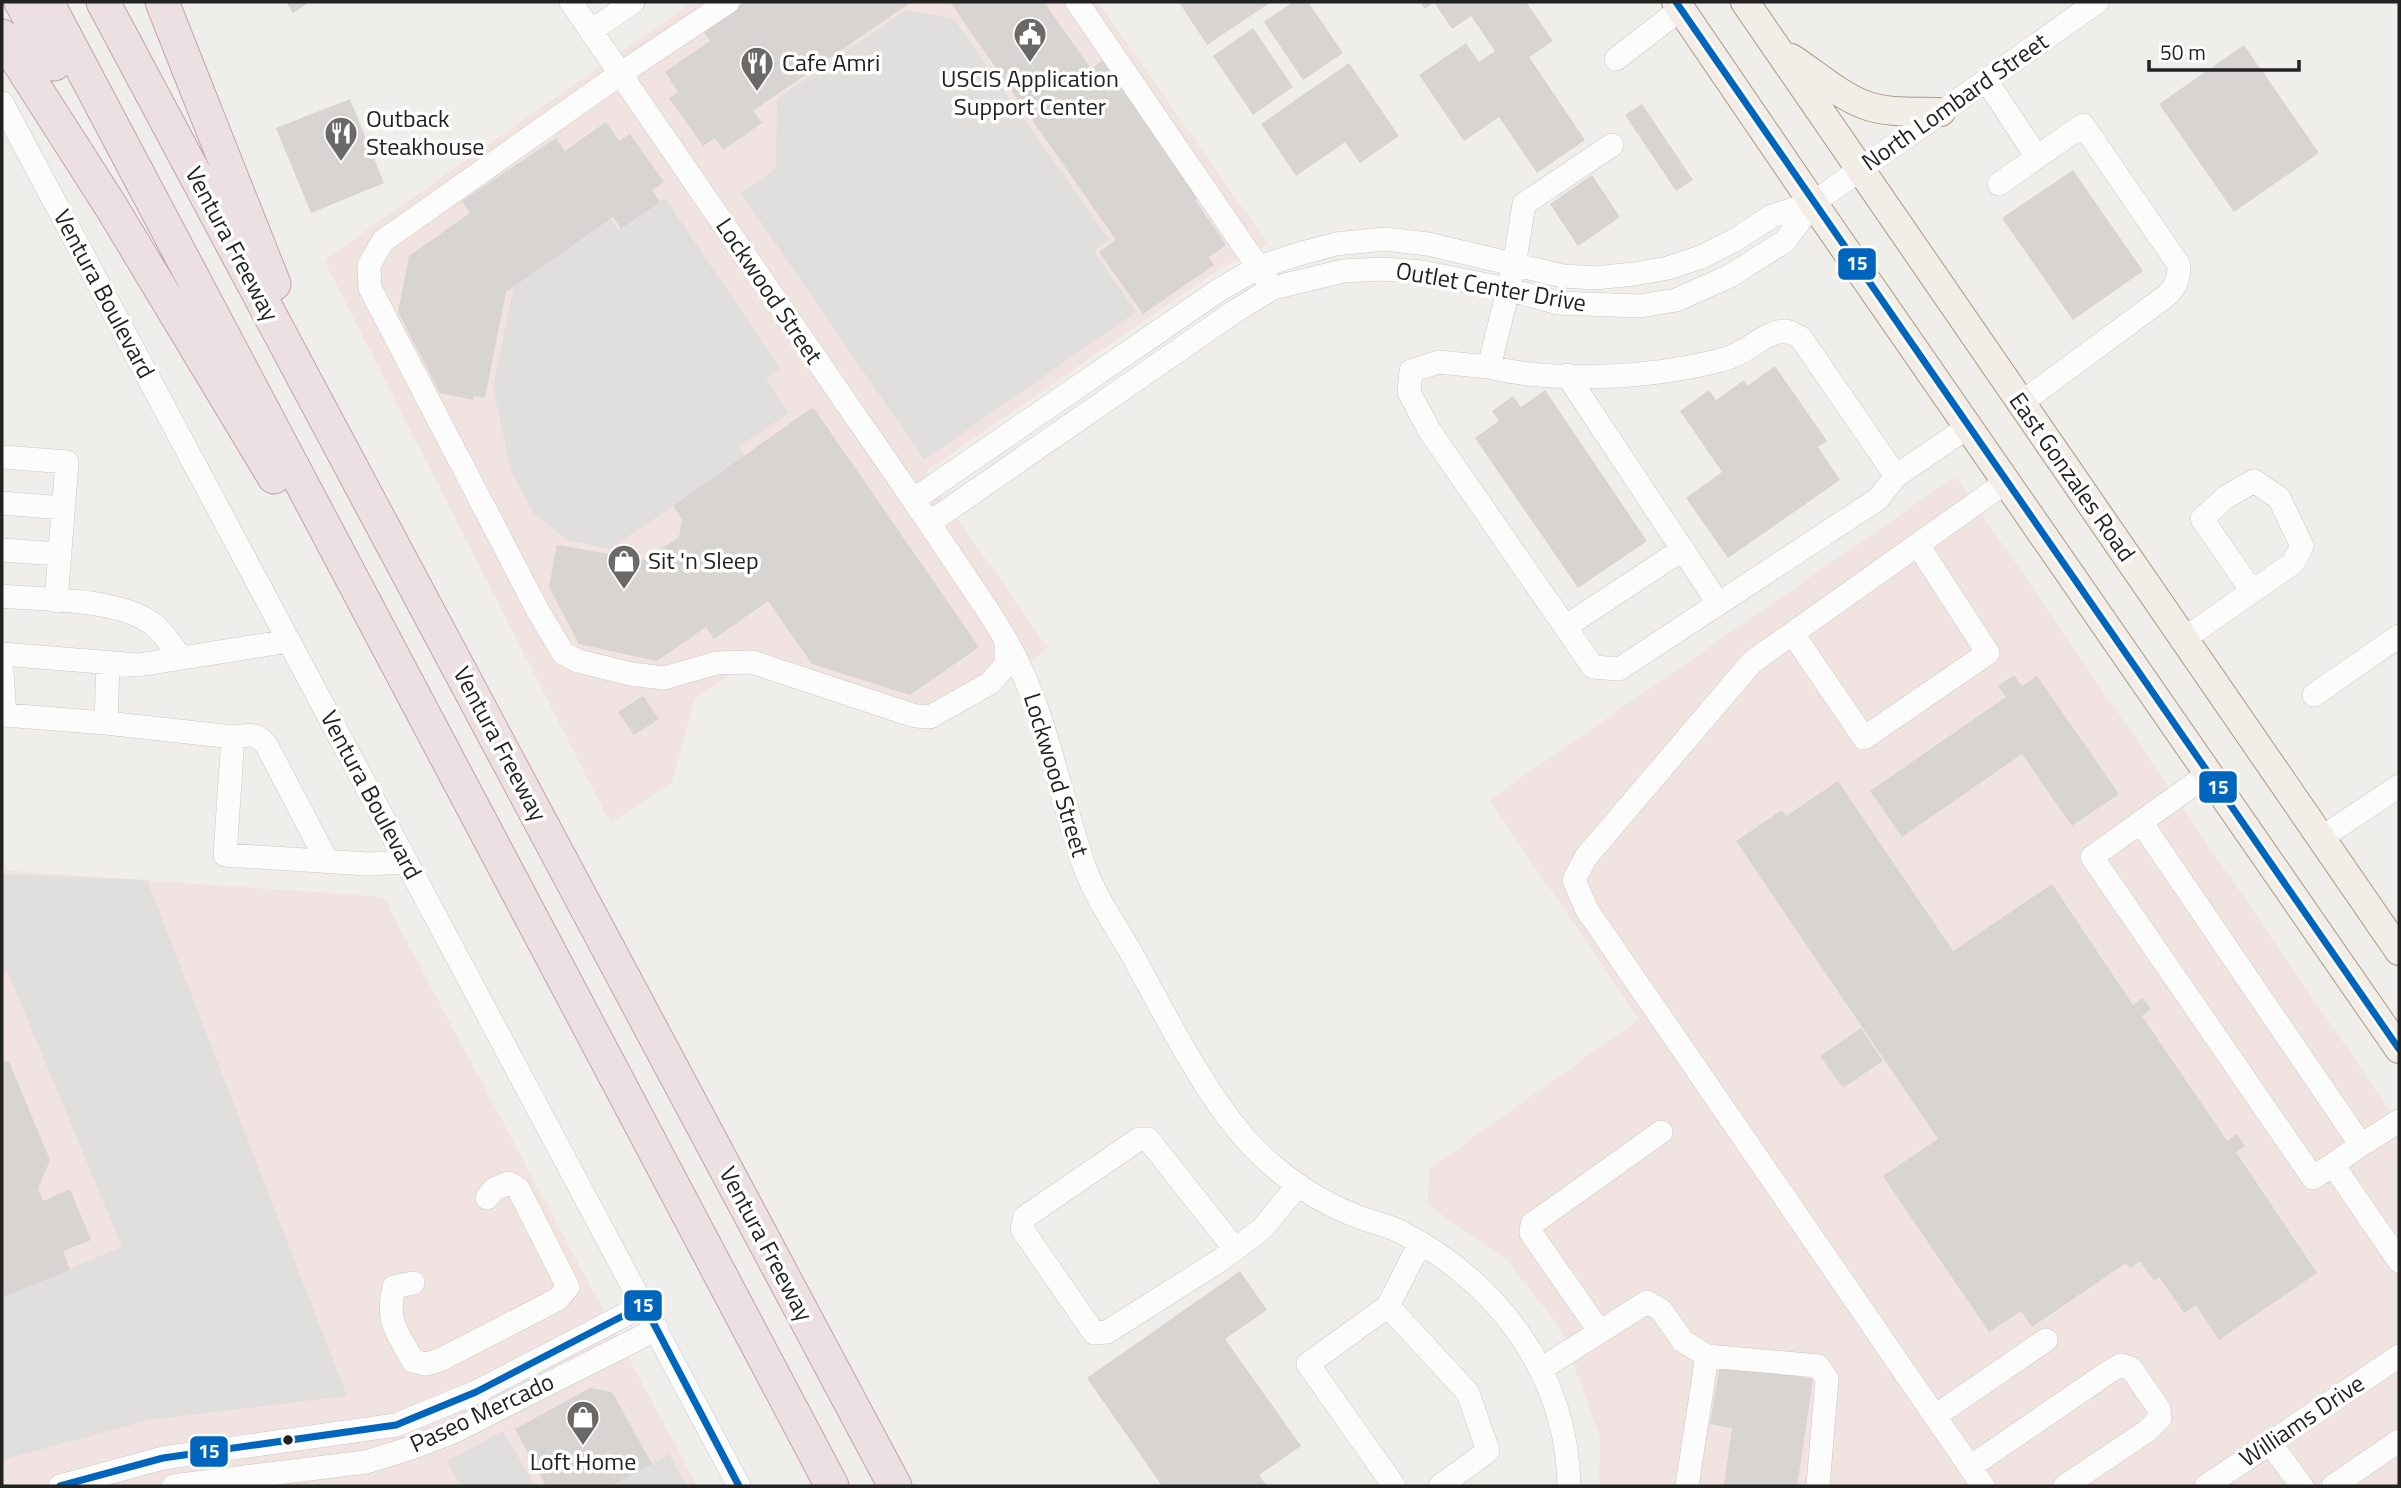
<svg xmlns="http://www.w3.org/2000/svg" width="2401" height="1488" viewBox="0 0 2401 1488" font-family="'Titillium Web',sans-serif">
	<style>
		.commercial { fill: #f1e3e1 }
		.parking { fill: #e0dfde }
		.building { fill: #d7d4d2 }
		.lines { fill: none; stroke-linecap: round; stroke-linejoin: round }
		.minor-casing { stroke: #c9c8c7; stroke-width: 24 }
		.major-casing { stroke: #a79c86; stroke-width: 30 }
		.highway-casing { stroke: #c5a2ac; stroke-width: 35 }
		.minor { stroke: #fdfcfc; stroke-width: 23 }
		.major { stroke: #f3ede7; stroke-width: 28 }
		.highway { stroke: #ece0e2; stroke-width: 33 }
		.bus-1-casing { stroke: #fff; stroke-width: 12 }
		.bus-1 { stroke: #0065bd; stroke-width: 7 }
		.bus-dot { fill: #222; stroke: #fff; stroke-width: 2.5 }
		.labels { text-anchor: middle; stroke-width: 7; stroke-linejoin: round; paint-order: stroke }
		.poi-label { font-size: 24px; fill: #222; stroke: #fff; text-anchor: start }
		.street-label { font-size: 24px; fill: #222; stroke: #fff }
		.line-badge { stroke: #fff; stroke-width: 2.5 }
		.badge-label { font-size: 19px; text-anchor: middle; font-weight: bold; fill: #fff }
	</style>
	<rect width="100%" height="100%" fill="#f0eeeb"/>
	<!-- commercial -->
	<path class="commercial" d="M 692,2 L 1098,2 L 1268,244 L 1218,270 L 925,472 L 1048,648 L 931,731 L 738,670 L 695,699 L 672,782 L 610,823 L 324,260 Z
		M 1956,476 L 2399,1124 L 2399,1486 L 1599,1486 L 1600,1437 L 1560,1328 L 1507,1260 L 1428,1205 L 1429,1169 L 1639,1019 L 1489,800 Z
		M 2,870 L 383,897 L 697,1486 L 2,1486 Z"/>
	<!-- parking -->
	<path class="parking" d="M 906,10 L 954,19 L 1109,240 L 1094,251 L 1136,312 L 924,460 L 741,193 L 776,168 L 777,99 Z
		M 665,198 L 780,368 L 766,378 L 789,413 L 738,447 L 745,458 L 609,549 L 568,540 L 534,514 L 511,471 L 493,387 L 515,280 L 609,217 L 618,230 Z
		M 2,874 L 147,880 L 347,1396 L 149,1420 L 2,1460 L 2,1297 L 122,1247 L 7,970 L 2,971 Z
		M 503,1431 L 535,1486 L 460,1486 L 447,1461 Z
		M 669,1454 L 687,1486 L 611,1486 L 652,1464 Z"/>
	<!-- building -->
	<path class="building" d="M 286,2 L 310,2 L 293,13 Z
		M 745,2 L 911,2 L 753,111 L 762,123 L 723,150 L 715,138 L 703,146 L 669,98 L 678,92 L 665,72 L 710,41 L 703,31 Z
		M 950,2 L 1044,2 L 1091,69 L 1103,60 L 1199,197 L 1195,200 L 1226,245 L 1209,257 L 1214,265 L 1143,314 L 1099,252 L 1116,240 Z
		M 1184,2 L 1271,2 L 1207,45 L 1180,4 Z
		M 1293,2 L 1308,2 L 1343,53 L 1303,80 L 1264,22 Z
		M 1420,2 L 1526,2 L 1553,41 L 1529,57 L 1585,140 L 1537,173 L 1499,117 L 1464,141 L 1419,75 L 1466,43 L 1479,62 L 1495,51 L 1471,16 L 1452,29 L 1434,2 L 1425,9 Z
		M 1253,28 L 1293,87 L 1253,115 L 1213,56 Z
		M 2244,45 L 2319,153 L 2234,212 L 2159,104 Z
		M 1349,63 L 1399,136 L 1360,163 L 1345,142 L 1296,176 L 1261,124 Z
		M 350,99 L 384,183 L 311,213 L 276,128 Z
		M 1642,104 L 1693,180 L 1676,191 L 1625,115 Z
		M 606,122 L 619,141 L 630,134 L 664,182 L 652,190 L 660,202 L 621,229 L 613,217 L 506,292 L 485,398 L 474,396 L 473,400 L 440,393 L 398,312 L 409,256 L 470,213 L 462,201 L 556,138 L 565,151 Z
		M 2073,170 L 2143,271 L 2073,320 L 2002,218 Z
		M 1592,175 L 1620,217 L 1578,246 L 1550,204 Z
		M 1775,366 L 1827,441 L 1818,447 L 1840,480 L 1728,558 L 1686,498 L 1722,472 L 1680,411 L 1709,390 L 1716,400 L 1744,380 L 1747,386 Z
		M 1545,390 L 1647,541 L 1578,588 L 1475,438 L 1499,421 L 1492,411 L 1513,396 L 1521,407 Z
		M 813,407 L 979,647 L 910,695 L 812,664 L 768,601 L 714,639 L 706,627 L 657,661 L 579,644 L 549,587 L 557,545 L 645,560 L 679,537 L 682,519 L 673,506 Z
		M 2014,675 L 2022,686 L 2037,676 L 2119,794 L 2072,826 L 2022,754 L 1902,837 L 1870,791 L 2006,697 L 1998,686 Z
		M 643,696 L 659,719 L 634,735 L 618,712 Z
		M 1838,781 L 1953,951 L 2052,884 L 2133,1005 L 2143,998 L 2151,1009 L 2142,1016 L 2227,1141 L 2237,1134 L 2245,1146 L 2236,1152 L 2317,1273 L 2219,1340 L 2196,1305 L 2184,1313 L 2159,1277 L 2154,1281 L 2140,1261 L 2130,1268 L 2126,1263 L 2032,1327 L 2021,1311 L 1989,1332 L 1883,1176 L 1938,1139 L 1736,841 L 1782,810 L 1786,816 Z
		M 1861,1028 L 1883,1061 L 1843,1088 L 1820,1056 Z
		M 2,1060 L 9,1062 L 50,1160 L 38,1189 L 43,1201 L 70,1189 L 91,1240 L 63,1251 L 70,1270 L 2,1297 Z
		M 1240,1271 L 1267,1310 L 1225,1339 L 1301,1446 L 1259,1475 L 1267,1486 L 1162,1486 L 1087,1378 Z
		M 1720,1364 L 1813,1379 L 1797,1486 L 1724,1486 L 1732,1428 L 1710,1424 Z
		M 590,1388 L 612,1392 L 652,1464 L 611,1486 L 546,1486 L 515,1429 Z"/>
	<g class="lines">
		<defs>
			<path id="minor" d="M 571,2 C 666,142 762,281 858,420 C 893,470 928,521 962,572 C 977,595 994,618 1007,642 C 1047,712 1058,792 1085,868 C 1095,896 1114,923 1129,949 C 1160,1005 1189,1064 1227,1116 C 1259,1160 1304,1196 1356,1216 C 1370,1222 1385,1224 1399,1231 C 1498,1282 1567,1374 1569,1486
				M 728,2 L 620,74 L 383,241 L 369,265 L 370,288 L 538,611 L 563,653 L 578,661 L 631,674 L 664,678 L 716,663 L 752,662 L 915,716 L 930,717 L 990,683 L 1006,665 L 1006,640
				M 1077,2 L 1267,280
				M 591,31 L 633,2
				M 1616,59 L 1681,9
				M 1986,80 L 2037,157
				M 2,103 L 739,1486
				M 1999,184 L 2083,125 L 2179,265 C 2179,279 2176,287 2166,296 L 2021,403
				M 1489,367 L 1439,362 L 1411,371 L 1409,392 L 1429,430 L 1593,667 L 1619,669 L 1878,499 L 1896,476 L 1801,338 C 1797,336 1791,332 1786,331 C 1771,330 1756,344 1743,351 C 1734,356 1723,360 1713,362 C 1648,378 1554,383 1489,367 L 1514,266 L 1524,204 L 1612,145
				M 1567,375 L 1718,603
				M 2,457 L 67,462 L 56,601
				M 1896,476 L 1968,427
				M 913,500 L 1219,290 L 1259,267 L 1302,253 L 1336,244 L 1385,239 L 1428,244 L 1563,276 L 1595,278 L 1634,274 L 1668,268 L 1701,257 L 1733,241 L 1772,216 L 1813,203
				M 2,503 L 63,508
				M 929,523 L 1234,312 L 1273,288 L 1343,271 L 1382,269 L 1422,272 L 1507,289 L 1558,303 L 1640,306 L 1676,300 L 1730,276 L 1785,241 L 1813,203 L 2097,2
				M 2,550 L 59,554
				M 2,596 C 44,600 121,598 154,625 C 165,634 173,648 182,658
				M 1565,627 L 1683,549
				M 1793,634 L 1864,738 L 1988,653 L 1918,545
				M 2184,639 L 2293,563 L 2302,546 L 2279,498 L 2254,481 L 2226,497 L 2202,519 L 2252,591
				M 2,654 L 138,665 L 289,641
				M 108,662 L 106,723 L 233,737 L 225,855 L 368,864 L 406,862
				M 2,672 L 5,715 L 106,723
				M 2314,695 L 2399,636
				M 233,737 C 250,735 256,732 267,746 L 327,861
				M 2141,822 L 2092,857 L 2313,1178 L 2361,1145 L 2141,822 L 2208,774
				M 2321,838 L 2399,786
				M 2361,1145 L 2399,1121
				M 2333,1165 L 2399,1261
				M 1235,1249 L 1148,1139 L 1139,1139 L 1025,1217 L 1022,1229 L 1094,1333 L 1107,1332 L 1222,1259 L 1262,1229 L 1298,1185
				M 413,1283 L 394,1287 C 386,1323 396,1330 413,1361 L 426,1364 L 440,1360 L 558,1299 L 568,1287 L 518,1188 L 509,1183 L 494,1189 L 487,1198
				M 1388,1306 L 1420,1243
				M 1600,1332 L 1531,1233 L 1532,1224 L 1661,1132
				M 1541,1369 L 1647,1302 L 1661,1310 L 1683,1341 L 1707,1356
				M 1935,1416 L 2046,1340
				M 2270,1443 L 2302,1486
				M 1970,1467 L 2110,1371 L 2121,1365 L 2131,1368 L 2159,1409 L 2160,1418 L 2147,1431 L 2065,1486
				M 60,1486 L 163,1458 L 396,1425 L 476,1392 L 644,1305
				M 173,1486 L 366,1462 L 408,1449 L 451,1433 L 657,1329
				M 1394,1486 L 1308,1364 L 1388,1306 L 1468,1393 L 1488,1451 L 1440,1486
				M 1687,1486 L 1707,1356 L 1818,1366 L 1827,1379 L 1818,1486
				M 1983,1486 L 1587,910 L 1574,880 L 1586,857 L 1752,662 L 2006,482
				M 2206,1486 L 2399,1356
				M 2333,1486 L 2399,1441"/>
			<path id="major" d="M 1676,2 L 1813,203 L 2399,1049
				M 1745,2 L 2399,951
				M 1791,58 C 1815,73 1838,95 1865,105 C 1889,114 1917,111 1941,112"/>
			<path id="highway" d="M 21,2 L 54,64
				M 47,2 L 832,1486
				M 103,2 L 895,1486
				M 162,2 L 274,284
				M 2,36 L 112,208 L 274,477"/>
		</defs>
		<!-- minor casing -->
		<use href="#minor" class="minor-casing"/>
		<!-- major casing -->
		<use href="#major" class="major-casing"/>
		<!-- highway casing -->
		<use href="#highway" class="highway-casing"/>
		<!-- minor -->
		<use href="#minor" class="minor"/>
		<!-- major -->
		<use href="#major" class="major"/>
		<!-- highway -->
		<use href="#highway" class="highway"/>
		<defs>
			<path id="bus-1" d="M 1676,2 L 2399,1049
				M 60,1486 L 163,1458 L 396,1425 L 476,1392 L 644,1305 L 739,1486"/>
		</defs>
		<!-- bus-1 casing -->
		<use href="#bus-1" class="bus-1-casing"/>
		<!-- bus-1 -->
		<use href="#bus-1" class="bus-1"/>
	</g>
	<!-- icons -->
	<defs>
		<symbol id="civic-pin" viewBox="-11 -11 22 30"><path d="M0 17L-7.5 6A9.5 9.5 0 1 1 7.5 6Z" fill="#6a6968" stroke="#fff"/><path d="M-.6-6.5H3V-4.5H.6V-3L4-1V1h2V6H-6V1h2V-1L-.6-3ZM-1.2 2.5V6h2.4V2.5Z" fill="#fff"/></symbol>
		<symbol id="restaurant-pin" viewBox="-11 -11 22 30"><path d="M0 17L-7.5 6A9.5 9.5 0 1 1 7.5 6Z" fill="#6a6968" stroke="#fff"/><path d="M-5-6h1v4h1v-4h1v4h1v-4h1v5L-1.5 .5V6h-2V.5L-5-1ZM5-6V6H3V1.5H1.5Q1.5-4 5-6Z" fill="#fff"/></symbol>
		<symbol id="shop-pin" viewBox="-11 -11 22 30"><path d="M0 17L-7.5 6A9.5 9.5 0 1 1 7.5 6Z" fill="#6a6968" stroke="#fff"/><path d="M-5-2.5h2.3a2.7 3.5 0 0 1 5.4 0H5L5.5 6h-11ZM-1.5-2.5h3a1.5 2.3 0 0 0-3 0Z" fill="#fff"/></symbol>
	</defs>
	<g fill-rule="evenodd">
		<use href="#civic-pin" x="1011" y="15" width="38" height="52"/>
		<use href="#restaurant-pin" x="738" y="44" width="38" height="52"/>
		<use href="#restaurant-pin" x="322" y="114" width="38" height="52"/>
		<use href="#shop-pin" x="605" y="542" width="38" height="52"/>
		<use href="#shop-pin" x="564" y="1398" width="38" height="52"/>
	</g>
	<!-- markers -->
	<circle class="bus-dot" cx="288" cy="1440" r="6"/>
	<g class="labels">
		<!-- poi labels -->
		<g class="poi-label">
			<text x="782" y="71">Cafe Amri</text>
			<text x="1030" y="87" text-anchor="middle">USCIS Application<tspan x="1030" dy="28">Support Center</tspan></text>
			<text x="366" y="127">Outback<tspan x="366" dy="28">Steakhouse</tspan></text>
			<text x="648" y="569">Sit 'n Sleep</text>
			<text x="583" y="1470" text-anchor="middle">Loft Home</text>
		</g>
		<!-- street labels -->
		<g class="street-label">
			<text transform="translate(1955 102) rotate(-35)" y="8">North Lombard Street</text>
			<text transform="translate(232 244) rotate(62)" y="8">Ventura Freeway</text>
			<text transform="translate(1491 287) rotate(10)" y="8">Outlet Center Drive</text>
			<text transform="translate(769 291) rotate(56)" y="8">Lockwood Street</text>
			<text transform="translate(104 294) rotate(62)" y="8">Ventura Boulevard</text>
			<text transform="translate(2072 477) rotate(55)" y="8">East Gonzales Road</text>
			<text transform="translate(500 744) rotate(62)" y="8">Ventura Freeway</text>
			<text transform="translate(1056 775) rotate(73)" y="8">Lockwood Street</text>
			<text transform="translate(371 795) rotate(62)" y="8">Ventura Boulevard</text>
			<text transform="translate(766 1244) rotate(62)" y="8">Ventura Freeway</text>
			<text transform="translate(482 1413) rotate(-25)" y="8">Paseo Mercado</text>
			<text transform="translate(2302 1421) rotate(-34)" y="8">Williams Drive</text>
		</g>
	</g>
	<g class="line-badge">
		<rect x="1837" y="247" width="40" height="34" rx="7" fill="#0065bd"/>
		<rect x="2198" y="770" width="40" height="34" rx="7" fill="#0065bd"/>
		<rect x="623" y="1289" width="40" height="33" rx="7" fill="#0065bd"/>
		<rect x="189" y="1435" width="40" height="33" rx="7" fill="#0065bd"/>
	</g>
	<g class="badge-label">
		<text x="1857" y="270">15</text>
		<text x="2218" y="794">15</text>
		<text x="643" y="1312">15</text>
		<text x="209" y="1458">15</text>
	</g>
	<!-- border -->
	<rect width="2401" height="1488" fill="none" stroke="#222222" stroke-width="7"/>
	<!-- scale -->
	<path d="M2149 60v10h150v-10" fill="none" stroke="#222222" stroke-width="3.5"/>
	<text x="2160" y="60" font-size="21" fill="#222222" stroke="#ffffff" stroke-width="5" paint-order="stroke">50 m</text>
</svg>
